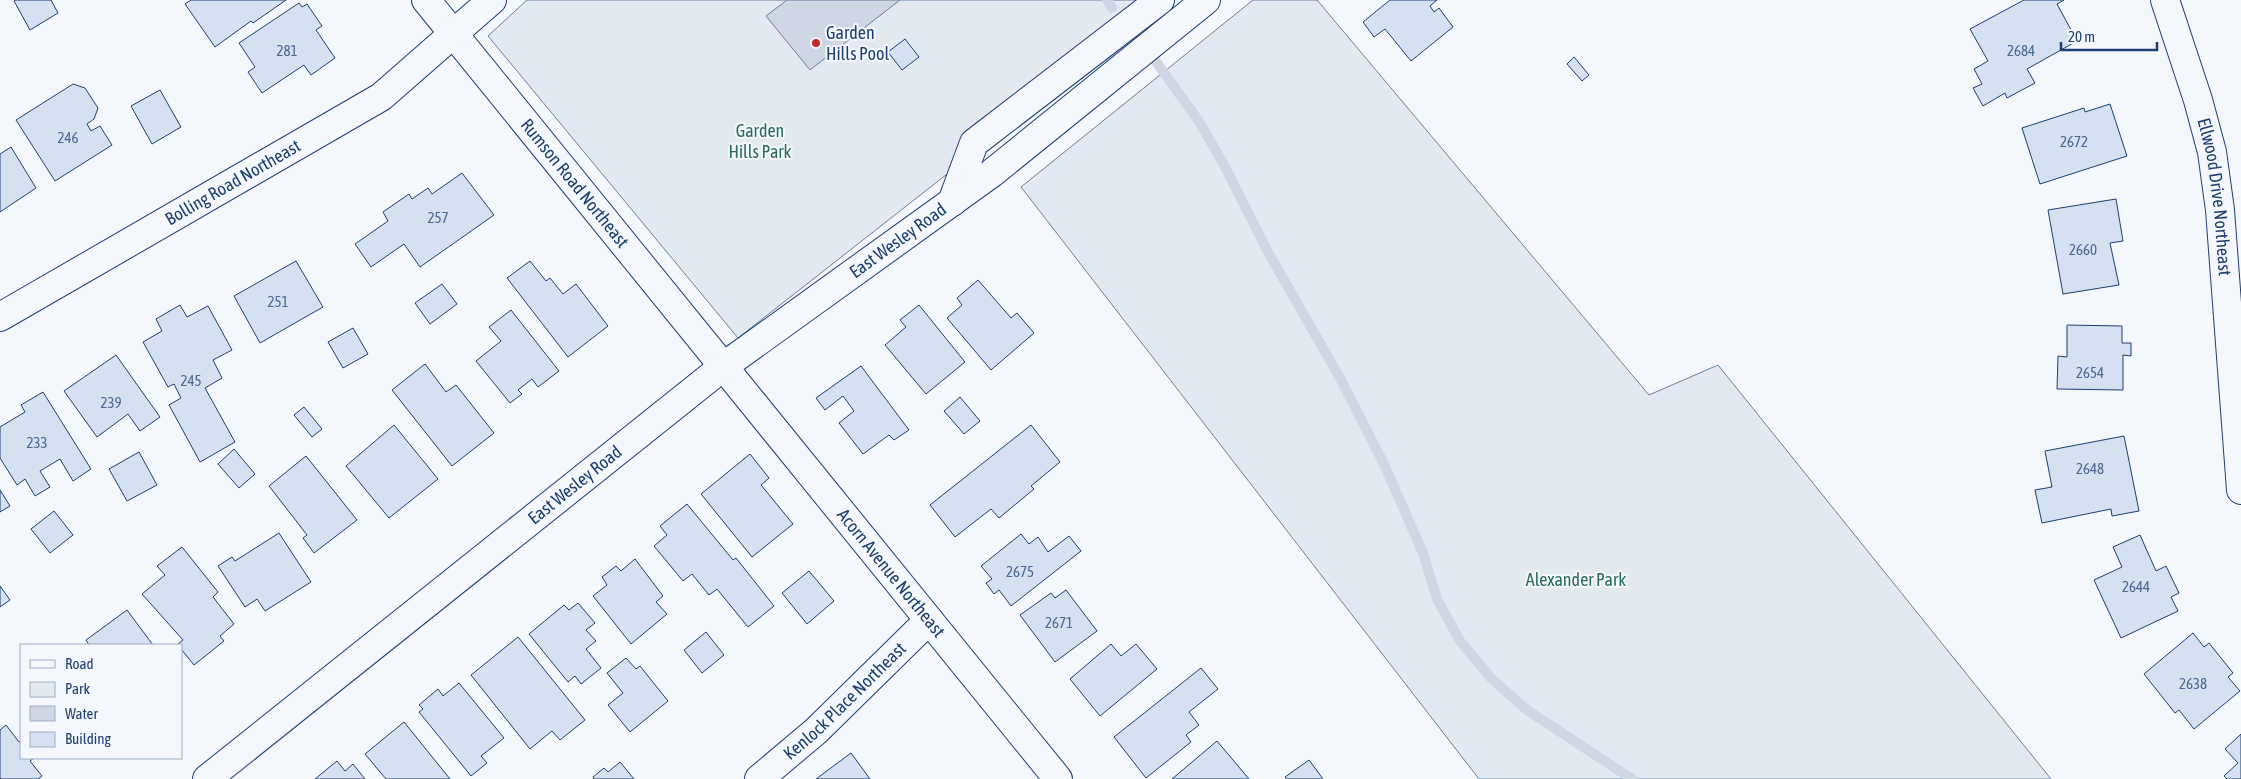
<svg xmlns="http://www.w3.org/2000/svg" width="2241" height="779" viewBox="0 0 2241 779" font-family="'Asap Condensed',sans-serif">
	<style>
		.green { fill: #e3e9f0; stroke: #687fa3 }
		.water { fill: #cfd7e4; stroke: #687fa3 }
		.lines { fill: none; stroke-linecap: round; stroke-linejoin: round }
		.stream { stroke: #cfd7e4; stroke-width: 10 }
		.building { fill: #d5e0f0; stroke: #1d3f73 }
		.minor-casing { stroke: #1d3f73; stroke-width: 30 }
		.minor { stroke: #f4f7fb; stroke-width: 28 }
		.poi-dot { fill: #c62828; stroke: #f4f7fb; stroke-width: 2 }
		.labels { text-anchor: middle; stroke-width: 4; stroke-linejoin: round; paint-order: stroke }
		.number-label { font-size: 15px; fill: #4b6792 }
		.poi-label { font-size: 18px; fill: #1d3f73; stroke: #f4f7fb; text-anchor: start }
		.park-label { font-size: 18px; fill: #2c6c60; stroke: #f4f7fb }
		.street-label { font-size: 18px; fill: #1d3f73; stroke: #f4f7fb }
	</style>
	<rect width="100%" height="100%" fill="#f4f7fb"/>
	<!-- green -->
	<path class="green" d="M 527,0 L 1169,0 L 738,338 L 488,36 Z
		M 1253,0 L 1317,0 L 1649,395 L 1718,365 L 2051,779 L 1479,779 L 1021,187 Z"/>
	<!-- water -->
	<path class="water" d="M 787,0 L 900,0 L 810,70 L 766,16 Z"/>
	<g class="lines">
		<!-- stream -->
		<path class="stream" d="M 1107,0 L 1112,8
			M 1152,56 L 1200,123 L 1224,165 L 1268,252 L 1340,378 L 1384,464 L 1423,553 L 1437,599 L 1460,641 L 1491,678 L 1527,710 L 1632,779"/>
	</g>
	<!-- building -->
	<path class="building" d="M 16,0 L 51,0 L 58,13 L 30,30 L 14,1 Z
		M 191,0 L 286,0 L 253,23 L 251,21 L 215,47 L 185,4 Z
		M 1390,0 L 1437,0 L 1430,6 L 1434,12 L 1439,8 L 1453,27 L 1411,61 L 1385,29 L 1374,37 L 1363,22 Z
		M 2024,0 L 2064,0 L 2057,4 L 2077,41 L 2027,69 L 2035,83 L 2007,98 L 2005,93 L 1983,106 L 1973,88 L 1982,84 L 1974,69 L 1988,61 L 1970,29 Z
		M 299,3 L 302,7 L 307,4 L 322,26 L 316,30 L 335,58 L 311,75 L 304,65 L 262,93 L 248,72 L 255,67 L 239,43 Z
		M 905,39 L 919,57 L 902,70 L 888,52 Z
		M 1574,57 L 1589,75 L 1582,81 L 1567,64 Z
		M 73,84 L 85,88 L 98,108 L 94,119 L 87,124 L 91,131 L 100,126 L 112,145 L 55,181 L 16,120 Z
		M 160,90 L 181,127 L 152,144 L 131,106 Z
		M 2110,104 L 2127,156 L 2040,184 L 2022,128 L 2084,108 L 2085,112 Z
		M 11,147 L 36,188 L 0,212 L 0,154 Z
		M 462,173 L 494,215 L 420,267 L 404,244 L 371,267 L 355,244 L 388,221 L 383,212 L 409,194 L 412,199 L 428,188 L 432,194 Z
		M 2116,199 L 2123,241 L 2110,243 L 2119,285 L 2063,294 L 2048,210 Z
		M 296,261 L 323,307 L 260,343 L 234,296 Z
		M 530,261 L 546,281 L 550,278 L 563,294 L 576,284 L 608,326 L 568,357 L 507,278 Z
		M 978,280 L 1011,318 L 1017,313 L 1034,333 L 991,370 L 947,318 L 962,305 L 957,298 Z
		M 442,284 L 457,304 L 430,324 L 415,303 Z
		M 180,305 L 187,317 L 208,306 L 232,350 L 213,360 L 222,378 L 205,388 L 235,442 L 200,462 L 169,405 L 181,398 L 174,384 L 168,387 L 143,342 L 162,331 L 156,319 Z
		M 919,305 L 965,362 L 926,394 L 885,345 L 906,327 L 900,320 Z
		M 511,310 L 559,371 L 538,387 L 532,379 L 518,390 L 522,394 L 510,403 L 476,361 L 501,341 L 489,327 Z
		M 2067,325 L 2122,326 L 2122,343 L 2131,343 L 2131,356 L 2123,355 L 2123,390 L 2057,389 L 2058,356 L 2067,357 Z
		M 353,328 L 368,354 L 343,368 L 328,342 Z
		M 116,355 L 160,417 L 140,431 L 128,414 L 97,437 L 64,391 Z
		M 425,364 L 446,392 L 456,385 L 494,433 L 452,466 L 392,390 Z
		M 861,366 L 909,430 L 894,440 L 889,435 L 863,454 L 839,423 L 854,411 L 843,396 L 825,410 L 816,398 Z
		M 43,392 L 91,469 L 73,481 L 60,459 L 40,471 L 50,487 L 35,496 L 25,479 L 17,485 L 0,458 L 0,427 L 25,412 L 21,405 Z
		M 960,397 L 980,421 L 964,434 L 944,411 Z
		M 304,407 L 322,429 L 312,437 L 294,415 Z
		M 394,425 L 438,479 L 389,518 L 346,466 Z
		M 1031,425 L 1060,462 L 1031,486 L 1034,489 L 999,518 L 991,509 L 955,537 L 930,505 Z
		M 2124,436 L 2139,511 L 2112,516 L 2111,509 L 2042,523 L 2035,490 L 2052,487 L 2045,451 Z
		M 234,449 L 255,474 L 239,488 L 218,464 Z
		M 139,452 L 157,485 L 127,501 L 109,469 Z
		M 750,454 L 769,478 L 761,485 L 793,524 L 752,557 L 701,494 Z
		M 306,456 L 357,520 L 314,553 L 303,538 L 307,535 L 269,486 Z
		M 0,490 L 10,506 L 0,512 Z
		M 687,504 L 733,560 L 736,558 L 774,606 L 748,627 L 717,589 L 709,595 L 692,574 L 683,581 L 654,546 L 667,535 L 660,526 Z
		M 54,511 L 73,535 L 50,553 L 31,529 Z
		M 279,533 L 311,582 L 265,611 L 257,599 L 245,607 L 218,566 L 232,557 L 235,561 Z
		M 1021,534 L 1029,544 L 1038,537 L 1048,552 L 1069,536 L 1081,551 L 1011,606 L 999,590 L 994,594 L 986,583 L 992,579 L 981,566 Z
		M 2140,535 L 2156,571 L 2166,566 L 2179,593 L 2171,597 L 2178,611 L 2121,638 L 2094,580 L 2122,567 L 2113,547 Z
		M 182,547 L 218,592 L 213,597 L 234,624 L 220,636 L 224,641 L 194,665 L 181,649 L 181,645 L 178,644 L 183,640 L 142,594 L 165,575 L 157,566 Z
		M 635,559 L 663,596 L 656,602 L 667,614 L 631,644 L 593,596 L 607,585 L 602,577 L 616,566 L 621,571 Z
		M 809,571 L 834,601 L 807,624 L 782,593 Z
		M 0,586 L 10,600 L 0,607 Z
		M 1066,590 L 1097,631 L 1055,662 L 1020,615 L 1051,593 L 1055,598 Z
		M 578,603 L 595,623 L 586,630 L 596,641 L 586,649 L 601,668 L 581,684 L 575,676 L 568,682 L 529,634 L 564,605 L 569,610 Z
		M 127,610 L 153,645 L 89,645 L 86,640 Z
		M 706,632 L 724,655 L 702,673 L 684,650 Z
		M 2193,633 L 2204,647 L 2209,643 L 2233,673 L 2228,677 L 2240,691 L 2194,729 L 2179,710 L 2175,713 L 2144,674 Z
		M 518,637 L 585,720 L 560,740 L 552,731 L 530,749 L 471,675 Z
		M 1111,644 L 1121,656 L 1136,644 L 1157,669 L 1100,716 L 1070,679 Z
		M 626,658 L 636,669 L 640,666 L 668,701 L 630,732 L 608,705 L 623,693 L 607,673 Z
		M 1201,668 L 1218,689 L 1189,712 L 1199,725 L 1186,735 L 1191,742 L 1146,778 L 1114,737 Z
		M 459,683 L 504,738 L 481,756 L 487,763 L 471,776 L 419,712 L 423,709 L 419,705 L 438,689 L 443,696 Z
		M 404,722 L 450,779 L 386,779 L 365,754 Z
		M 6,725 L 19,742 L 21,741 L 21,758 L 34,758 L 30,761 L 42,776 L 38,779 L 0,779 L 0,730 Z
		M 2241,734 L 2241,779 L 2227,779 L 2224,776 L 2238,763 L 2225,749 Z
		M 1217,741 L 1249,779 L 1172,779 Z
		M 851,753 L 870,779 L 816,779 Z
		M 1309,760 L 1323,779 L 1287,779 L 1285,777 Z
		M 337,761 L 345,771 L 353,764 L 365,779 L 315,779 Z
		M 620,762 L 634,779 L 594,779 L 593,777 L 604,768 L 608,772 Z"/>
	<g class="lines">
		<defs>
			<g id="minor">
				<path id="s1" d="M 426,0 L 1058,779"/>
				<path id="s2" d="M 2165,0 L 2198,100 L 2212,152 L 2220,210 L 2241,490"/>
				<path d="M 952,202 L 974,143 L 1160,0"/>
				<path id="s3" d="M 0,317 L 381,97 L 492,0"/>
				<path id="s4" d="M 207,779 L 724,366 L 992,173 L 1206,0"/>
				<path id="s5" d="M 759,779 L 816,731 L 929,620"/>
			</g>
		</defs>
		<!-- minor casing -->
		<use href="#minor" class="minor-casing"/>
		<!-- minor -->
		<use href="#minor" class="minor"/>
	</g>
	<!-- markers -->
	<circle class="poi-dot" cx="816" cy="43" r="5"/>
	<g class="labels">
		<!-- number labels -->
		<g class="number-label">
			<text x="287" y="56">281</text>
			<text x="2021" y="56">2684</text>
			<text x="68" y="143">246</text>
			<text x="2074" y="147">2672</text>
			<text x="438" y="223">257</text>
			<text x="2083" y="255">2660</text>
			<text x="278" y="307">251</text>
			<text x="2090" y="378">2654</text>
			<text x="191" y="386">245</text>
			<text x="111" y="408">239</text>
			<text x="37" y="448">233</text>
			<text x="2090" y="474">2648</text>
			<text x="1020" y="577">2675</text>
			<text x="2136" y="592">2644</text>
			<text x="1059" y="628">2671</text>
			<text x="2193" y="689">2638</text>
		</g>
		<!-- poi labels -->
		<g class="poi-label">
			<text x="826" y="39">Garden<tspan x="826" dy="21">Hills Pool</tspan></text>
		</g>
		<!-- park labels -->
		<g class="park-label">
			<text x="760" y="137">Garden<tspan x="760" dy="21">Hills Park</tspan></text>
			<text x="1576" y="586">Alexander Park</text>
		</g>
		<!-- street labels -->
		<g class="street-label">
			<text dy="6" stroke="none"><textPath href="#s3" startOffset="269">Bolling Road Northeast</textPath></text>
			<text dy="6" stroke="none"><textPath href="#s1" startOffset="236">Rumson Road Northeast</textPath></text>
			<text dy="6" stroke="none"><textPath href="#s2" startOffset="204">Ellwood Drive Northeast</textPath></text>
			<text dy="6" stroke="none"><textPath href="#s4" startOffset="876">East Wesley Road</textPath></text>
			<text dy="6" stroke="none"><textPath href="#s4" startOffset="471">East Wesley Road</textPath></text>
			<text dy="6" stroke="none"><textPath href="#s1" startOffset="738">Acorn Avenue Northeast</textPath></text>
			<text dy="6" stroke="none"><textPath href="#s5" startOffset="116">Kenlock Place Northeast</textPath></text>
		</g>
	</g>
	<!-- legend -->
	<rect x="20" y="644" width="162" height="115" fill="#f4f7fb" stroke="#9eadc5"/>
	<rect x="30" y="660" width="25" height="8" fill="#f4f7fb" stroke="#9eadc5"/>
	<text x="65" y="669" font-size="15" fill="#1d3f73">Road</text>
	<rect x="30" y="682" width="25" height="15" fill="#e3e9f0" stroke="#9eadc5"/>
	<text x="65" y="694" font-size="15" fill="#1d3f73">Park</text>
	<rect x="30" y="706" width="25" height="15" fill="#cfd7e4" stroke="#9eadc5"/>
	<text x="65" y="719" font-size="15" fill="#1d3f73">Water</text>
	<rect x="30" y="732" width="25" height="15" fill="#d5e0f0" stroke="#9eadc5"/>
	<text x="65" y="744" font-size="15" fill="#1d3f73">Building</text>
	<!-- scale -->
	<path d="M2061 42v8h96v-8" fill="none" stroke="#1d3f73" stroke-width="2.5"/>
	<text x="2068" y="42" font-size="15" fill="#1d3f73" stroke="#f4f7fb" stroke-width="4" paint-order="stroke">20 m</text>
</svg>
